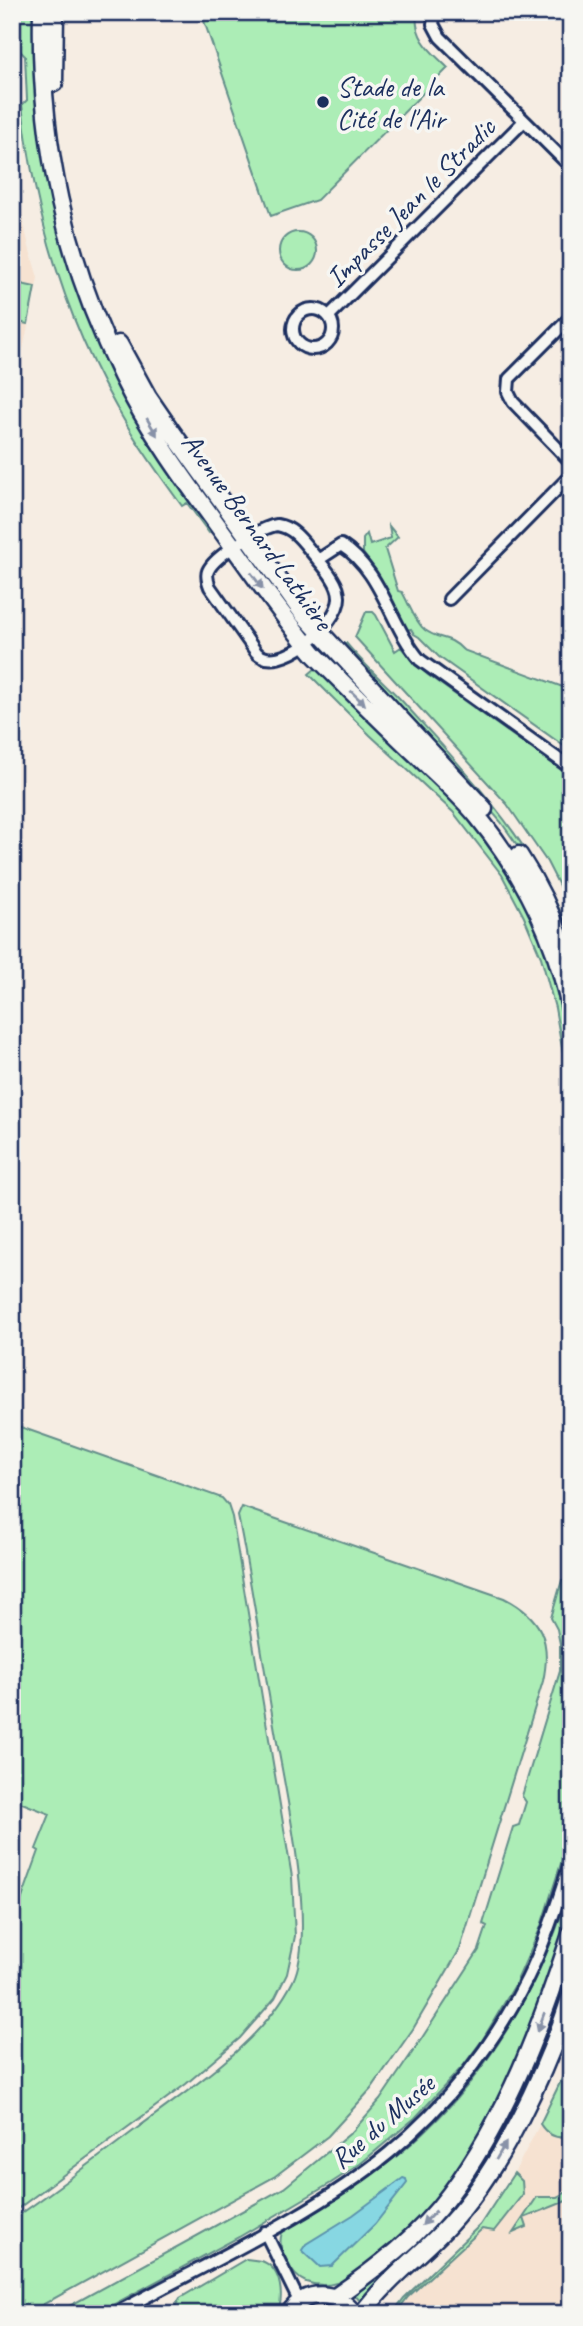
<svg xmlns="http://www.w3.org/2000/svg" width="583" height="2326" viewBox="0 0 583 2326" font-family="Caveat,sans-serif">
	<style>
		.built { fill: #f6e2d1 }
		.green { fill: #acedb6; stroke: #648e8a; stroke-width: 2 }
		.water { fill: #87d7e2; stroke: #5c94ad; stroke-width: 2 }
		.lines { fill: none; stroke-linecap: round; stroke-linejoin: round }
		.minor-casing { stroke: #1b2f5e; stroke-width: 16 }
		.secondary-casing { stroke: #1b2f5e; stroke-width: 21 }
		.minor { stroke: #f6f6f2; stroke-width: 10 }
		.secondary { stroke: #f6f6f2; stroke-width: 16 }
		.oneway { fill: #8892a8 }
		.poi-dot { fill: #1b2f5e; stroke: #f6f6f2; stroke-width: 2.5 }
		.labels { text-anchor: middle; stroke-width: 7; stroke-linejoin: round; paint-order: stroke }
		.poi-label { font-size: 28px; fill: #1b2f5e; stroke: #f6f6f2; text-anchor: start }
		.street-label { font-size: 28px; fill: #1b2f5e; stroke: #f6f6f2 }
	</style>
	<rect width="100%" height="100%" fill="#f6ede3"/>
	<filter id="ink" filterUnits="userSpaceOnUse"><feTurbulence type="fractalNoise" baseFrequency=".0143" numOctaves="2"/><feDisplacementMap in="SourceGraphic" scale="14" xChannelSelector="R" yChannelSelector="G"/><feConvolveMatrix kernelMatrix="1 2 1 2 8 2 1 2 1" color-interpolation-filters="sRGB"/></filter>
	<g filter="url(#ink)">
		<!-- built -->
		<path class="built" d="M 12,168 L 29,247 L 38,278 L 12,402 Z
			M 571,2060 L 571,2314 L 392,2314 L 404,2298 L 480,2225 L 514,2173 L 560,2086 Z"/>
		<!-- green -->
		<path class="green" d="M 19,12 L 37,12 L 50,181 L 151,441 L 167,469 L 212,531 L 209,533 L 187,503 L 182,506 C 163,480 144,454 128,427 C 68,329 35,218 22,105 L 27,100 L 25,56 L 19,50 Z
			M 201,12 L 417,12 C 413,38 432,52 448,68 L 317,200 L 271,216 Z
			M279 251a19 19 0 1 1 38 0a19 19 0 1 1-38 0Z
			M 12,282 L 35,287 L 28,324 L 12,321 Z
			M 389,526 L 398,537 L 385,549 L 398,591 L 402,592 C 409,603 414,621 425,630 C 440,641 448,634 463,650 L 571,690 L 571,751 L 439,657 L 419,637 L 414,634 L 411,629 L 407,630 L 380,577 L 363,553 L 363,539 L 367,534 L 370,545 L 391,538 Z
			M 366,612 L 373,612 L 376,615 L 395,651 L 401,647 L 414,663 L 428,675 L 571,777 L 571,909 L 547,862 L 507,804 L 355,637 Z
			M 346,643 C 363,664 384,682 402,701 C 456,761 513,820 550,891 C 560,910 571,930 571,951 L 529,862 L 501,822 L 403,709 L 342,645 Z
			M 317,667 L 476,822 L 529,903 L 564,1003 L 571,1038 L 571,1099 L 555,1008 L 541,957 L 524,917 L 502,875 L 453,812 L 370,735 L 309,674 Z
			M 12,1424 L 222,1498 L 228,1505 L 232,1517 L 292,1877 L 295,1936 L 287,1974 L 275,1998 L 240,2038 L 186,2084 L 12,2213 L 12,1915 L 18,1900 L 21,1901 L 39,1851 L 36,1849 L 50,1814 L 12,1799 Z
			M 242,1507 L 504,1598 C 541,1617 552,1640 543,1681 L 460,1949 L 413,2029 L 371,2089 L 328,2136 L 274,2177 L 26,2314 L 12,2314 L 12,2220 C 54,2191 95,2160 136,2129 C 189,2089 262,2043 293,1981 C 318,1929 284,1786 274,1725 C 262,1656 252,1585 238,1516 Z
			M 562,1580 L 571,1581 L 571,1832 L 540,1929 L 515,1985 L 483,2039 L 463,2066 L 415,2118 L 360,2164 L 331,2183 L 239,2237 L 96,2314 L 55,2314 L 284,2188 L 353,2131 L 380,2100 L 418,2044 L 479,1950 L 487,1926 L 483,1924 L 513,1827 L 519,1825 L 526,1802 L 522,1796 L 560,1671 L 560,1644 L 557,1629 L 551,1618 Z
			M 571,1887 C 571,1914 562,1938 554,1964 C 530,2038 493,2127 445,2189 C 428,2211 407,2230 385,2249 C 364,2269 338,2294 306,2282 C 291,2276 276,2248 282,2233 C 293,2221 313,2214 327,2205 C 349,2192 368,2178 388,2163 C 479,2093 537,1994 571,1887 Z
			M 571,1957 C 571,2020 493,2162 452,2211 C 424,2244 388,2269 360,2301 L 353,2293 L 384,2270 L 500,2129 L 535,2057 Z
			M 571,2060 L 571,2136 C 557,2140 547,2135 540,2124 Z
			M 514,2173 L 522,2181 L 523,2194 L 494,2231 L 482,2229 L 408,2297 L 395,2314 L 392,2314 L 404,2298 L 480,2225 Z
			M 571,2190 L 571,2199 L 524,2218 L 527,2227 L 513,2233 L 537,2197 L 557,2197 Z
			M 246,2259 C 252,2260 259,2260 264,2262 C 282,2270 284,2298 277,2314 L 148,2314 L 160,2308 L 174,2308 L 180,2298 Z"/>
		<!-- water -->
		<path class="water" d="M 403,2178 L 406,2179 L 407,2183 L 375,2224 L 332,2266 L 320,2267 L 302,2250 L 306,2244 L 353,2215 Z"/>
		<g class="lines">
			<defs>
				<path id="minor" d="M 435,12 L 433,24 L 440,37 L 571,167
					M293 329a20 20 0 1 1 40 0a20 20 0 1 1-40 0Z
					M 329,316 L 524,121
					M 571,317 L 509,379 L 508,392 L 513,402 L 571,462
					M 277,525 C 295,528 303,542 314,555 C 323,566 339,582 339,597 C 340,623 278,677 256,652 L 210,587 C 208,582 206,576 208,571 C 214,556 262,527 277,525 Z
					M 318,560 L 341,545 C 382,571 390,625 420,660 L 571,768
					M 449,599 L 571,475
					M 265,2232 L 299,2301
					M 114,2314 C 203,2265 311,2217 389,2153 C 446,2106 494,2045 527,1979 C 546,1941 558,1900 571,1860"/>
				<path id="secondary" d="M 42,12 C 39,142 65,260 122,376 C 152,438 195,494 235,549 C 261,585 286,621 315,655 C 349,689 383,723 418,756 C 438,776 460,795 478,817 C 524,874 557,940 571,1013
					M 54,83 L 55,12
					M 119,344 L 148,397 L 172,432 L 304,615 L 484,809
					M 519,855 C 538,884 553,915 564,948
					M 335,2297 C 377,2268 420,2235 450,2194 C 508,2116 541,2025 571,1934
					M 289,2314 C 304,2288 338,2290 354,2314
					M 362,2314 C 386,2280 420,2256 448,2226 C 501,2170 547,2070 571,1996"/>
			</defs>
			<!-- minor casing -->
			<use href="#minor" class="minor-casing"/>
			<!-- secondary casing -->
			<use href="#secondary" class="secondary-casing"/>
			<!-- minor -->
			<use href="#minor" class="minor"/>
			<!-- secondary -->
			<use href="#secondary" class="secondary"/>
		</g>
		<!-- one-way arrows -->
		<defs><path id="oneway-solid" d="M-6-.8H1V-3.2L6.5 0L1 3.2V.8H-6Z" transform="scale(1.75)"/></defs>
		<g class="oneway">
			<use href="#oneway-solid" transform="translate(152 427) rotate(59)"/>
			<use href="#oneway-solid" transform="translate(257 581) rotate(54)"/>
			<use href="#oneway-solid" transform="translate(358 698) rotate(44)"/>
			<use href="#oneway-solid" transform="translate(541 2022) rotate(110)"/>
			<use href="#oneway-solid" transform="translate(501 2151) rotate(-60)"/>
			<use href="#oneway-solid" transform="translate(429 2218) rotate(134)"/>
		</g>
	</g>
	<!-- markers -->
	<circle class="poi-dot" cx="323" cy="102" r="7"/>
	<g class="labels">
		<!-- poi labels -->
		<g class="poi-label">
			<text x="337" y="96">Stade de la<tspan x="337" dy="32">Cité de l'Air</tspan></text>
		</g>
		<!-- street labels -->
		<g class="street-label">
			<text transform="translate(410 202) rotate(-45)" y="10">Impasse Jean le Stradic</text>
			<text transform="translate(258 531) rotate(54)" y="10">Avenue Bernard Lathière</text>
			<text transform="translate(382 2121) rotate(-41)" y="10">Rue du Musée</text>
		</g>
	</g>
	<!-- margin -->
	<rect width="583" height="2326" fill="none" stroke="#f6f6f2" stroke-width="42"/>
	<rect x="21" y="21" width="541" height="2284" fill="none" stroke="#1b2f5e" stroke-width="2.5" filter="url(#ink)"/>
</svg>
